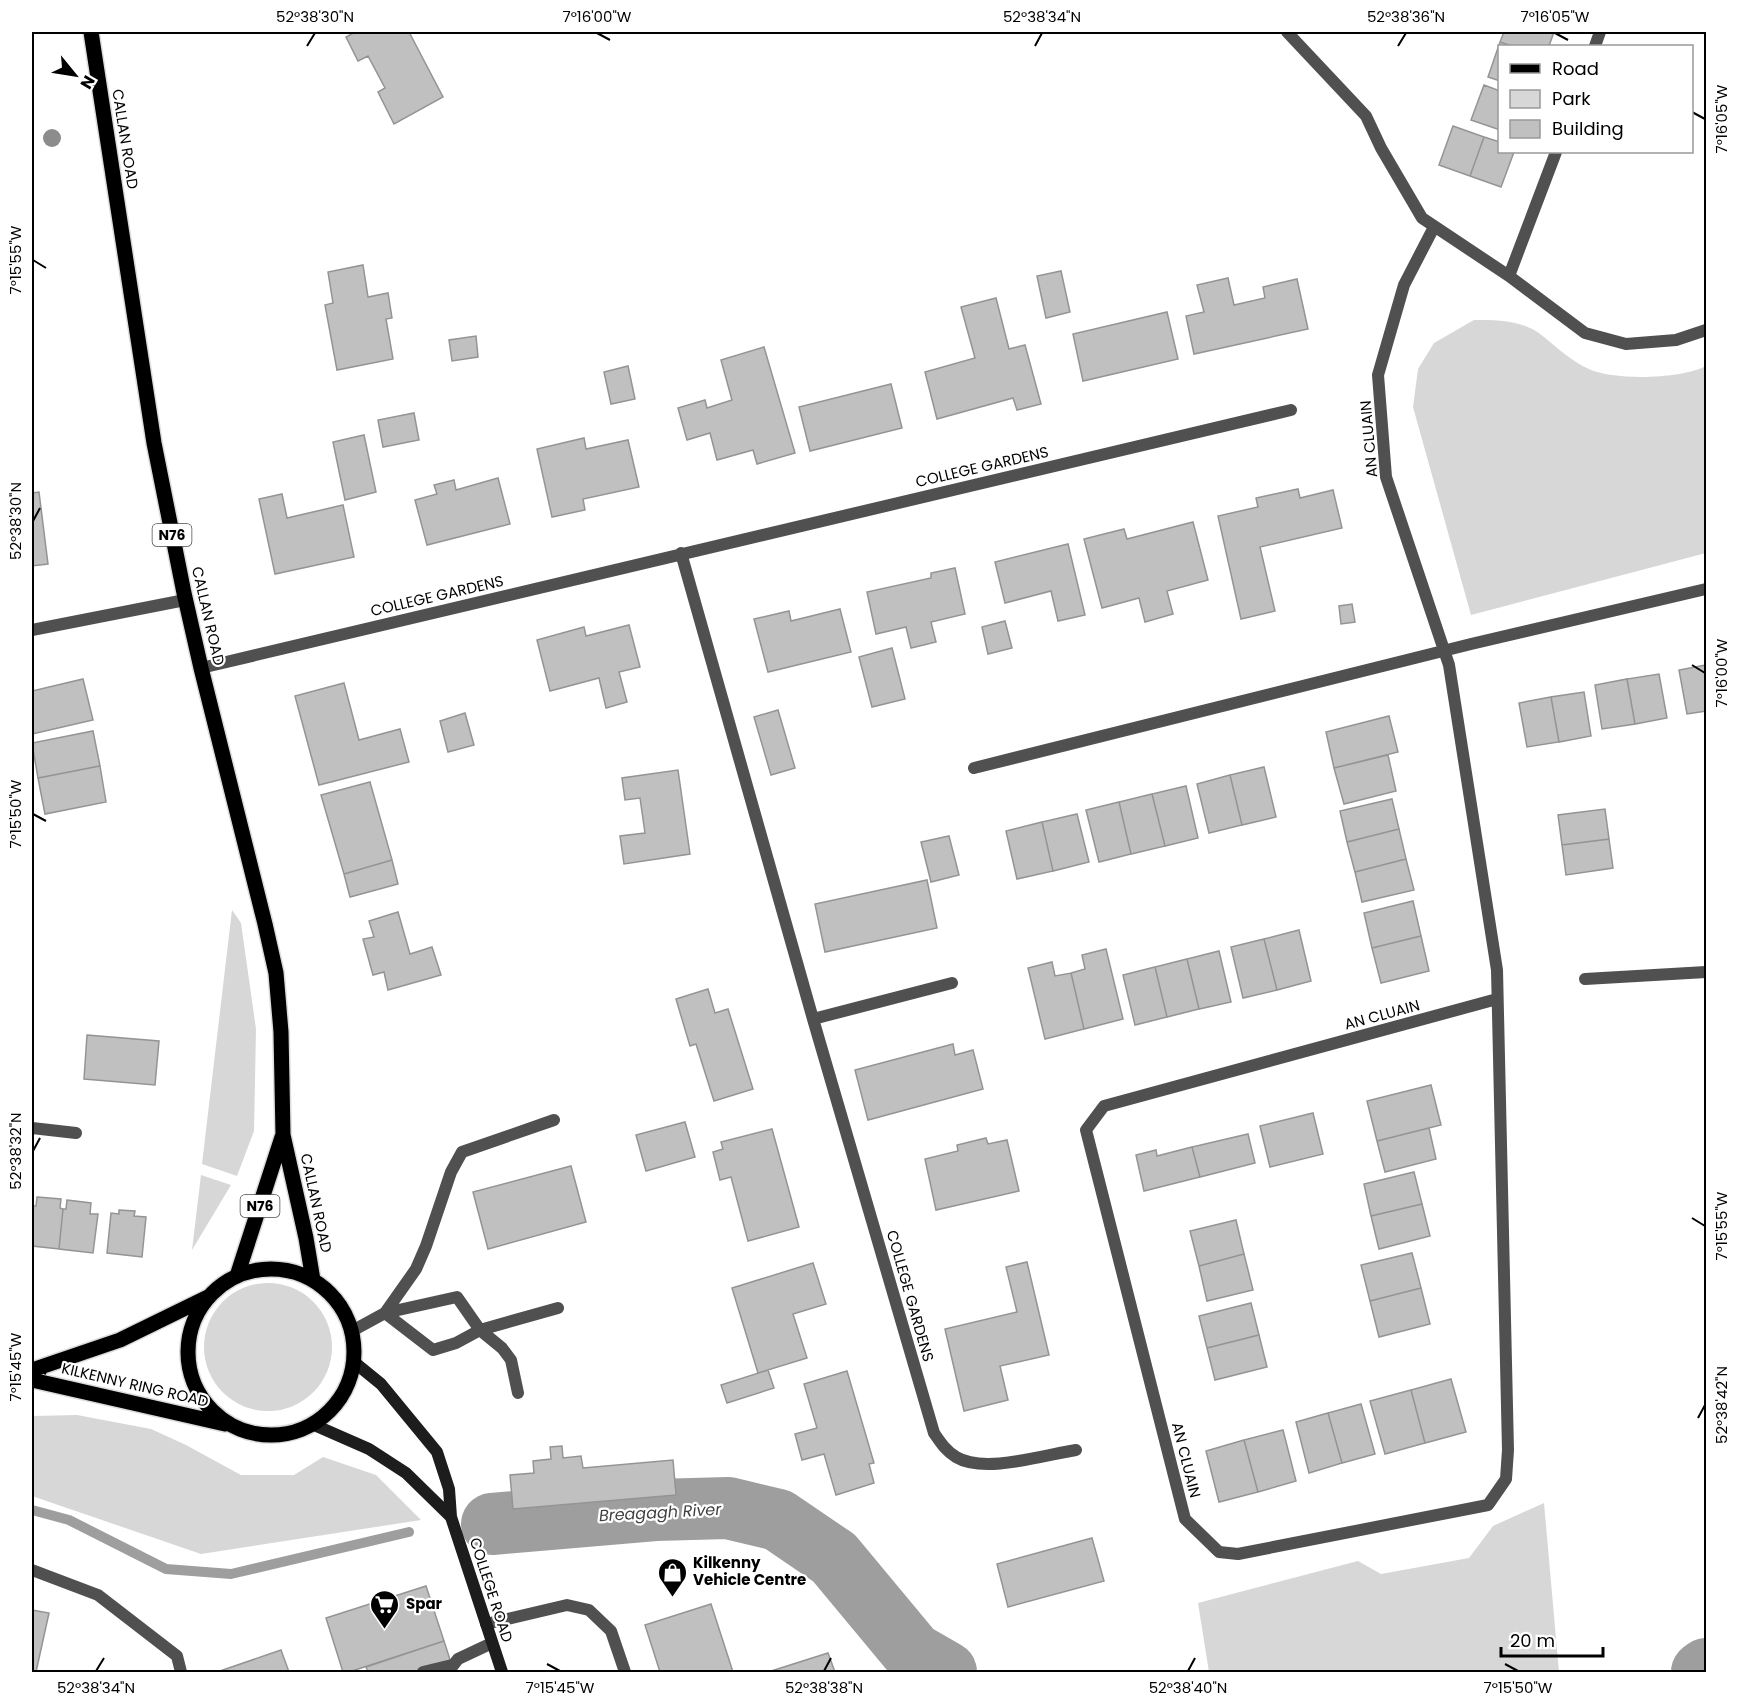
<svg xmlns="http://www.w3.org/2000/svg" width="1738" height="1704" viewBox="0 0 1738 1704" font-family="Poppins,sans-serif">
	<style>
		.green { fill: #d7d7d7 }
		.lines { fill: none; stroke-linecap: round; stroke-linejoin: round }
		.stream { stroke: #9e9e9e; stroke-width: 10 }
		.river { stroke: #9e9e9e; stroke-width: 62 }
		.building { fill: #c0c0c0; stroke: #949494; stroke-width: 1.5 }
		.primary-casing { stroke: #dbdbdb; stroke-width: 18 }
		.lane { stroke: #505050; stroke-width: 12 }
		.street { stroke: #505050; stroke-width: 12 }
		.secondary { stroke: #1d1d1d; stroke-width: 12 }
		.primary { stroke: #000; stroke-width: 15 }
		.tree { fill: #8c8c8c }
		.ticks { fill: none; stroke: #000; stroke-width: 2 }
		.labels { text-anchor: middle; stroke-width: 4.5; stroke-linejoin: round; paint-order: stroke }
		.shield { fill: #fff; stroke: #4c4c4c; stroke-width: 1.5 }
		.shield-label { font-size: 14px; font-weight: bold; fill: #000 }
		.street-label { font-size: 15px; fill: #000; stroke: #fff }
		.poi-label { font-size: 15px; font-weight: bold; fill: #000; stroke: #fff; text-anchor: start }
		.water-label { font-size: 16px; font-style: italic; fill: #3f3f3f; stroke: #fff }
		.neatline { fill: none; stroke: #000; stroke-width: 2 }
		.ticks-label { font-size: 15px; text-anchor: middle; fill: #000 }
	</style>
	<rect width="100%" height="100%" fill="#fff"/>
	<!-- green -->
	<path class="green" d="M 1474,320 C 1497,320 1521,320 1540,334 C 1556,346 1570,361 1589,369 C 1615,381 1681,379 1706,366 L 1706,553 L 1471,615 L 1413,407 L 1418,369 L 1434,343 Z
		M 232,910 L 241,923 L 256,1029 L 254,1131 L 237,1176 L 202,1164 Z
		M 201,1175 L 231,1185 L 192,1250 Z
		M204 1347a64 64 0 1 1 128 0a64 64 0 1 1-128 0Z
		M 77,1415 L 151,1429 L 186,1445 L 241,1475 L 294,1475 L 323,1457 L 376,1475 L 421,1520 L 201,1554 L 32,1496 L 32,1416 Z
		M 1544,1503 L 1559,1672 L 1209,1672 L 1198,1603 L 1358,1561 L 1381,1574 L 1469,1558 L 1493,1526 Z"/>
	<g class="lines">
		<!-- stream -->
		<path class="stream" d="M 32,1510 L 69,1520 L 166,1569 L 231,1574 L 409,1532"/>
		<!-- river -->
		<path class="river" d="M 492,1524 L 655,1510 L 728,1508 L 778,1520 L 834,1558 L 913,1653 L 946,1672
			M 1702,1672 L 1706,1669"/>
	</g>
	<!-- building -->
	<path class="building" d="M 355,32 L 409,32 L 443,97 L 394,124 L 378,92 L 385,88 L 368,56 L 358,61 L 346,37 Z
		M 1504,32 L 1554,32 L 1549,46 L 1512,46 L 1500,42 Z
		M 1500,42 L 1512,46 L 1500,46 L 1500,81 L 1488,77 Z
		M 1484,85 L 1500,91 L 1500,130 L 1471,120 Z
		M 1453,126 L 1484,137 L 1470,176 L 1439,165 Z
		M 1484,137 L 1500,142 L 1500,152 L 1514,152 L 1501,187 L 1470,176 Z
		M 363,265 L 368,297 L 388,293 L 392,318 L 386,319 L 393,359 L 337,370 L 325,305 L 333,303 L 328,272 Z
		M 1061,271 L 1070,312 L 1046,318 L 1037,276 Z
		M 1228,278 L 1234,305 L 1265,298 L 1263,287 L 1297,279 L 1308,329 L 1194,354 L 1186,316 L 1204,312 L 1197,285 Z
		M 996,298 L 1009,349 L 1025,345 L 1041,404 L 1017,410 L 1013,398 L 937,419 L 925,372 L 975,358 L 961,307 Z
		M 1167,312 L 1178,359 L 1083,381 L 1073,334 Z
		M 476,336 L 478,357 L 452,361 L 449,340 Z
		M 764,347 L 795,453 L 757,464 L 753,450 L 717,460 L 710,433 L 687,440 L 678,408 L 705,400 L 707,408 L 732,400 L 721,360 Z
		M 628,366 L 635,399 L 611,404 L 604,372 Z
		M 891,384 L 902,428 L 810,451 L 799,407 Z
		M 414,413 L 419,440 L 383,447 L 378,420 Z
		M 364,435 L 376,492 L 345,500 L 333,442 Z
		M 584,438 L 586,449 L 628,440 L 639,487 L 583,499 L 585,510 L 552,517 L 537,449 Z
		M 498,478 L 510,524 L 427,545 L 415,500 L 437,494 L 434,485 L 454,480 L 456,490 Z
		M 1298,489 L 1300,498 L 1333,490 L 1342,528 L 1260,547 L 1275,611 L 1241,619 L 1218,516 L 1258,507 L 1256,498 Z
		M 39,492 L 48,564 L 32,566 L 32,493 Z
		M 282,494 L 287,518 L 343,505 L 354,557 L 275,574 L 259,499 Z
		M 1193,522 L 1208,580 L 1167,591 L 1173,614 L 1145,622 L 1139,598 L 1102,608 L 1084,539 L 1124,529 L 1127,539 Z
		M 1068,544 L 1085,615 L 1058,621 L 1051,591 L 1005,603 L 995,562 Z
		M 955,568 L 965,614 L 931,622 L 936,642 L 911,648 L 906,627 L 876,634 L 867,592 L 931,578 L 931,573 Z
		M 1352,604 L 1355,622 L 1341,624 L 1339,606 Z
		M 840,609 L 851,652 L 768,672 L 754,619 L 789,611 L 791,621 Z
		M 1005,621 L 1012,648 L 988,654 L 982,627 Z
		M 629,625 L 640,667 L 619,672 L 627,702 L 606,708 L 599,678 L 550,691 L 537,640 L 584,627 L 586,636 Z
		M 892,648 L 905,699 L 872,707 L 859,657 Z
		M 1706,665 L 1706,711 L 1687,714 L 1679,670 Z
		M 1659,674 L 1667,718 L 1635,724 L 1627,679 Z
		M 83,679 L 93,720 L 32,734 L 32,691 Z
		M 1627,679 L 1635,724 L 1602,729 L 1595,685 Z
		M 344,683 L 359,740 L 400,729 L 409,762 L 319,785 L 295,696 Z
		M 1584,692 L 1591,736 L 1559,742 L 1551,697 Z
		M 1551,697 L 1559,742 L 1527,747 L 1519,703 Z
		M 778,710 L 795,768 L 771,775 L 754,717 Z
		M 465,713 L 474,745 L 448,752 L 440,721 Z
		M 1389,716 L 1398,752 L 1334,768 L 1326,732 Z
		M 93,731 L 100,766 L 38,778 L 32,743 Z
		M 1388,755 L 1396,791 L 1344,804 L 1334,768 Z
		M 100,766 L 106,802 L 45,814 L 38,778 Z
		M 1264,767 L 1276,817 L 1242,825 L 1230,775 Z
		M 678,770 L 690,854 L 624,864 L 620,836 L 645,833 L 640,798 L 625,800 L 622,778 Z
		M 1230,775 L 1242,825 L 1209,833 L 1197,784 Z
		M 370,782 L 392,860 L 344,874 L 321,795 Z
		M 1186,786 L 1198,838 L 1165,846 L 1152,794 Z
		M 1152,794 L 1165,846 L 1131,854 L 1119,802 Z
		M 1392,799 L 1399,829 L 1347,842 L 1340,811 Z
		M 1119,802 L 1131,854 L 1099,862 L 1086,810 Z
		M 1605,809 L 1609,839 L 1562,845 L 1558,815 Z
		M 1077,814 L 1089,862 L 1053,871 L 1042,822 Z
		M 1042,822 L 1053,871 L 1017,879 L 1006,831 Z
		M 1399,829 L 1406,859 L 1355,872 L 1347,842 Z
		M 949,836 L 959,875 L 931,882 L 921,842 Z
		M 1609,839 L 1613,868 L 1566,875 L 1562,845 Z
		M 1406,859 L 1414,890 L 1362,902 L 1355,872 Z
		M 392,860 L 398,884 L 350,897 L 344,874 Z
		M 927,880 L 937,928 L 825,952 L 815,904 Z
		M 1413,901 L 1421,936 L 1372,948 L 1364,913 Z
		M 398,912 L 410,954 L 432,947 L 441,975 L 388,990 L 384,972 L 373,975 L 363,939 L 374,937 L 369,921 Z
		M 1299,930 L 1311,981 L 1277,990 L 1264,939 Z
		M 1421,936 L 1429,971 L 1381,983 L 1372,948 Z
		M 1264,939 L 1277,990 L 1243,998 L 1231,947 Z
		M 1106,949 L 1123,1019 L 1084,1029 L 1071,973 L 1085,969 L 1082,955 Z
		M 1219,951 L 1231,1002 L 1199,1009 L 1187,959 Z
		M 1187,959 L 1199,1009 L 1167,1017 L 1155,967 Z
		M 1052,962 L 1055,976 L 1071,973 L 1084,1029 L 1045,1039 L 1028,968 Z
		M 1155,967 L 1167,1017 L 1135,1025 L 1123,975 Z
		M 708,989 L 715,1013 L 728,1009 L 753,1089 L 714,1101 L 696,1044 L 690,1046 L 676,999 Z
		M 87,1035 L 159,1041 L 155,1085 L 84,1079 Z
		M 953,1044 L 955,1055 L 973,1050 L 983,1089 L 868,1120 L 855,1070 Z
		M 1431,1085 L 1441,1125 L 1377,1141 L 1367,1101 Z
		M 1313,1113 L 1323,1154 L 1270,1167 L 1260,1126 Z
		M 685,1122 L 695,1157 L 646,1171 L 636,1135 Z
		M 1429,1128 L 1436,1159 L 1385,1172 L 1377,1141 Z
		M 772,1129 L 799,1227 L 748,1241 L 731,1177 L 720,1180 L 713,1152 L 723,1149 L 721,1142 Z
		M 1248,1134 L 1255,1163 L 1200,1177 L 1192,1147 Z
		M 986,1138 L 988,1144 L 1007,1140 L 1019,1191 L 936,1210 L 925,1159 L 958,1151 L 957,1145 Z
		M 1192,1147 L 1200,1177 L 1144,1191 L 1136,1155 L 1156,1150 L 1157,1156 Z
		M 571,1166 L 586,1222 L 488,1249 L 473,1192 Z
		M 1414,1172 L 1422,1204 L 1371,1216 L 1364,1184 Z
		M 37,1197 L 61,1199 L 60,1208 L 63,1209 L 59,1249 L 32,1246 L 32,1206 L 36,1206 Z
		M 67,1200 L 91,1203 L 90,1214 L 98,1214 L 93,1253 L 59,1249 L 63,1209 L 66,1209 Z
		M 1422,1204 L 1430,1236 L 1379,1249 L 1371,1216 Z
		M 119,1210 L 135,1211 L 134,1216 L 146,1217 L 142,1257 L 107,1253 L 111,1213 L 119,1214 Z
		M 1236,1220 L 1244,1254 L 1199,1266 L 1190,1231 Z
		M 1412,1253 L 1421,1288 L 1370,1301 L 1361,1265 Z
		M 1244,1254 L 1253,1290 L 1207,1301 L 1199,1266 Z
		M 1027,1262 L 1049,1355 L 1000,1366 L 1008,1400 L 964,1411 L 945,1329 L 1017,1312 L 1006,1267 Z
		M 813,1263 L 826,1304 L 793,1314 L 807,1358 L 758,1373 L 732,1288 Z
		M 1421,1288 L 1430,1324 L 1379,1337 L 1370,1301 Z
		M 1251,1303 L 1259,1335 L 1207,1348 L 1199,1316 Z
		M 1259,1335 L 1267,1367 L 1215,1380 L 1207,1348 Z
		M 768,1370 L 774,1388 L 727,1403 L 721,1385 Z
		M 847,1371 L 874,1463 L 869,1464 L 874,1483 L 836,1495 L 824,1454 L 802,1460 L 795,1434 L 817,1428 L 804,1384 Z
		M 1451,1379 L 1466,1432 L 1425,1443 L 1411,1390 Z
		M 1411,1390 L 1425,1443 L 1385,1454 L 1370,1401 Z
		M 1361,1404 L 1375,1454 L 1342,1463 L 1328,1413 Z
		M 1328,1413 L 1342,1463 L 1309,1473 L 1296,1422 Z
		M 1283,1430 L 1296,1481 L 1258,1492 L 1244,1440 Z
		M 1244,1440 L 1258,1492 L 1219,1502 L 1206,1451 Z
		M 562,1446 L 563,1458 L 581,1456 L 583,1468 L 673,1460 L 676,1495 L 513,1509 L 510,1475 L 534,1473 L 533,1461 L 551,1459 L 550,1447 Z
		M 1092,1538 L 1104,1581 L 1008,1607 L 997,1564 Z
		M 426,1586 L 444,1641 L 349,1672 L 343,1672 L 326,1618 Z
		M 711,1604 L 733,1672 L 660,1672 L 645,1625 Z
		M 32,1610 L 49,1613 L 36,1672 L 32,1672 Z
		M 444,1641 L 454,1672 L 368,1672 L 366,1667 Z
		M 281,1650 L 289,1672 L 217,1672 Z
		M 828,1653 L 835,1672 L 768,1672 Z"/>
	<g class="lines">
		<defs>
			<path id="primary" d="M 91,32 L 154,443 L 184,593 L 201,668 L 265,924 L 276,973 L 281,1032 L 283,1135 L 306,1238 L 313,1280
				M188 1352a83 83 0 1 1 166 0a83 83 0 1 1-166 0Z
				M 237,1276 L 282,1137
				M 32,1370 L 120,1340 L 208,1297
				M 32,1380 L 225,1424"/>
		</defs>
		<!-- primary casing -->
		<use href="#primary" class="primary-casing"/>
		<!-- lane -->
		<path class="lane" d="M 1585,979 L 1706,972
			M 385,1313 L 457,1297 L 480,1330 L 558,1308
			M 385,1313 L 433,1350 L 456,1343 L 480,1330 L 502,1348 L 511,1360 L 518,1393
			M 352,1331 L 385,1313 L 416,1269 L 426,1246 L 451,1172 L 462,1152 L 554,1120
			M 32,1570 L 98,1595 L 177,1656 L 181,1672
			M 486,1624 L 567,1605 L 589,1610 L 611,1631 L 625,1672
			M 423,1672 L 452,1665
			M 448,1672 L 458,1659 L 492,1643"/>
		<!-- street -->
		<path class="street" d="M 1287,32 L 1366,116 L 1381,148 L 1422,218 L 1509,276 L 1585,333 L 1626,344 L 1676,340 L 1706,330
			M 1595,46 L 1600,32
			M 1434,227 L 1404,285 L 1378,375 L 1386,477 L 1449,665 L 1497,970 L 1508,1450 L 1506,1479 L 1488,1505 L 1238,1554 L 1219,1552 L 1185,1519 L 1086,1130 L 1104,1106 L 1497,999
			M 1509,276 L 1556,152
			M 681,553 L 813,1019 L 934,1433 C 941,1443 946,1451 956,1457 C 984,1474 1044,1455 1076,1450
			M 32,630 L 185,600
			M 201,668 L 1291,410
			M 974,768 L 1471,644 L 1706,589
			M 813,1019 L 952,983
			M 32,1128 L 76,1133"/>
		<!-- secondary -->
		<path class="secondary" d="M 354,1362 L 381,1384 L 437,1452 L 449,1489 L 451,1517 L 502,1672
			M 312,1424 L 369,1449 L 406,1473 L 451,1517"/>
		<!-- primary -->
		<use href="#primary" class="primary"/>
	</g>
	<!-- trees -->
	<circle class="tree" cx="52" cy="138" r="9"/>
	<!-- ticks -->
	<path class="ticks" d="M 597,33 L 610,40M 1555,33 L 1568,40M 307,46 L 315,33M 1035,46 L 1042,33M 1398,46 L 1406,33M 1692,112 L 1705,119M 33,260 L 46,268M 33,521 L 40,508M 1692,665 L 1705,673M 33,814 L 46,821M 33,1151 L 40,1138M 1692,1218 L 1705,1226M 33,1367 L 46,1374M 1698,1418 L 1705,1405M 547,1664 L 560,1671M 1505,1664 L 1518,1671M 96,1671 L 104,1658M 824,1671 L 831,1658M 1188,1671 L 1195,1658"/>
	<!-- icons -->
	<defs>
		<symbol id="shop-pin" viewBox="-11 -11 22 30"><path d="M0 17L-7.5 6A9.5 9.5 0 1 1 7.5 6Z" fill="#000" stroke="#fff"/><path d="M-5-2.5h2.3a2.7 3.5 0 0 1 5.4 0H5L5.5 6h-11ZM-1.5-2.5h3a1.5 2.3 0 0 0-3 0Z" fill="#fff"/></symbol>
		<symbol id="supermarket-pin" viewBox="-11 -11 22 30"><path d="M0 17L-7.5 6A9.5 9.5 0 1 1 7.5 6Z" fill="#000" stroke="#fff"/><path d="M-6-5.5h2.5l.6 2H6L4.5 2H-2.5L-4.4-4H-6ZM-1.5 3.2a1.3 1.3 0 1 0 .1 0ZM3 3.2a1.3 1.3 0 1 0 .1 0Z" fill="#fff"/></symbol>
	</defs>
	<g fill-rule="evenodd">
		<use href="#shop-pin" x="656" y="1556" width="33" height="45"/>
		<use href="#supermarket-pin" x="368" y="1588" width="33" height="45"/>
	</g>
	<g class="labels">
		<!-- shield labels -->
		<g class="shield">
			<rect x="152.5" y="524" width="39" height="22" rx="4.5"/>
			<rect x="240.5" y="1195" width="39" height="22" rx="4.5"/>
		</g>
		<g class="shield-label">
			<text x="172" y="540">N76</text>
			<text x="260" y="1211">N76</text>
		</g>
		<!-- street labels -->
		<g class="street-label">
			<text transform="translate(125 139) rotate(81)" y="5">CALLAN ROAD</text>
			<text transform="translate(1369 439) rotate(-95)" y="5">AN CLUAIN</text>
			<text transform="translate(982 467) rotate(-13)" y="5">COLLEGE GARDENS</text>
			<text transform="translate(437 596) rotate(-13)" y="5">COLLEGE GARDENS</text>
			<text transform="translate(208 616) rotate(77)" y="5">CALLAN ROAD</text>
			<text transform="translate(1382 1015) rotate(-15)" y="5">AN CLUAIN</text>
			<text transform="translate(316 1203) rotate(78)" y="5">CALLAN ROAD</text>
			<text transform="translate(910 1296) rotate(74)" y="5">COLLEGE GARDENS</text>
			<text transform="translate(135 1385) rotate(13)" y="5">KILKENNY RING ROAD</text>
			<text transform="translate(1186 1460) rotate(76)" y="5">AN CLUAIN</text>
			<text transform="translate(491 1590) rotate(72)" y="5">COLLEGE ROAD</text>
		</g>
		<!-- poi labels -->
		<g class="poi-label">
			<text x="693" y="1568">Kilkenny<tspan x="693" dy="17">Vehicle Centre</tspan></text>
			<text x="406" y="1609">Spar</text>
		</g>
		<!-- water labels -->
		<g class="water-label">
			<text transform="translate(660 1512) rotate(-3)" y="6">Breagagh River</text>
		</g>
	</g>
	<!-- border -->
	<rect width="1738" height="1704" fill="none" stroke="#ffffff" stroke-width="66"/>
	<!-- legend -->
	<rect x="1498" y="45" width="195" height="108" fill="#ffffff" stroke="#999999" stroke-width="1.5"/>
	<rect x="1510" y="64" width="30" height="9" fill="#000000" stroke="#999999" stroke-width="1.5"/>
	<text x="1552" y="75" font-size="18" fill="#000000">Road</text>
	<rect x="1510" y="90" width="30" height="18" fill="#d7d7d7" stroke="#999999" stroke-width="1.5"/>
	<text x="1552" y="105" font-size="18" fill="#000000">Park</text>
	<rect x="1510" y="120" width="30" height="18" fill="#c0c0c0" stroke="#999999" stroke-width="1.5"/>
	<text x="1552" y="135" font-size="18" fill="#000000">Building</text>
	<!-- north arrow -->
	<g transform="translate(75 75) rotate(120)" stroke="#ffffff" stroke-width="4.5" paint-order="stroke">
	<path d="M0-4.5L10 22L0 15L-10 22Z" fill="#000000"/>
	<text y="-9" font-size="16" font-weight="bold" text-anchor="middle" fill="#000000">N</text>
	</g>
	<!-- scale -->
	<path d="M1501 1647v9h102v-9" fill="none" stroke="#000000" stroke-width="3"/>
	<text x="1510" y="1647" font-size="18" fill="#000000" stroke="#ffffff" stroke-width="4.5" paint-order="stroke">20 m</text>
	<rect x="33" y="33" width="1672" height="1638" class="neatline"/>
	<g class="ticks-label">
		<text x="315" y="22">52°38'30"N</text>
		<text x="597" y="22">7°16'00"W</text>
		<text x="1042" y="22">52°38'34"N</text>
		<text x="1406" y="22">52°38'36"N</text>
		<text x="1555" y="22">7°16'05"W</text>
		<text transform="translate(1722 119) rotate(-90)" y="5">7°16'05"W</text>
		<text transform="translate(16 260) rotate(-90)" y="5">7°15'55"W</text>
		<text transform="translate(16 521) rotate(-90)" y="5">52°38'30"N</text>
		<text transform="translate(1722 673) rotate(-90)" y="5">7°16'00"W</text>
		<text transform="translate(16 814) rotate(-90)" y="5">7°15'50"W</text>
		<text transform="translate(16 1151) rotate(-90)" y="5">52°38'32"N</text>
		<text transform="translate(1722 1226) rotate(-90)" y="5">7°15'55"W</text>
		<text transform="translate(16 1367) rotate(-90)" y="5">7°15'45"W</text>
		<text transform="translate(1722 1405) rotate(-90)" y="5">52°38'42"N</text>
		<text x="96" y="1693">52°38'34"N</text>
		<text x="560" y="1693">7°15'45"W</text>
		<text x="824" y="1693">52°38'38"N</text>
		<text x="1188" y="1693">52°38'40"N</text>
		<text x="1518" y="1693">7°15'50"W</text>
	</g>
</svg>
